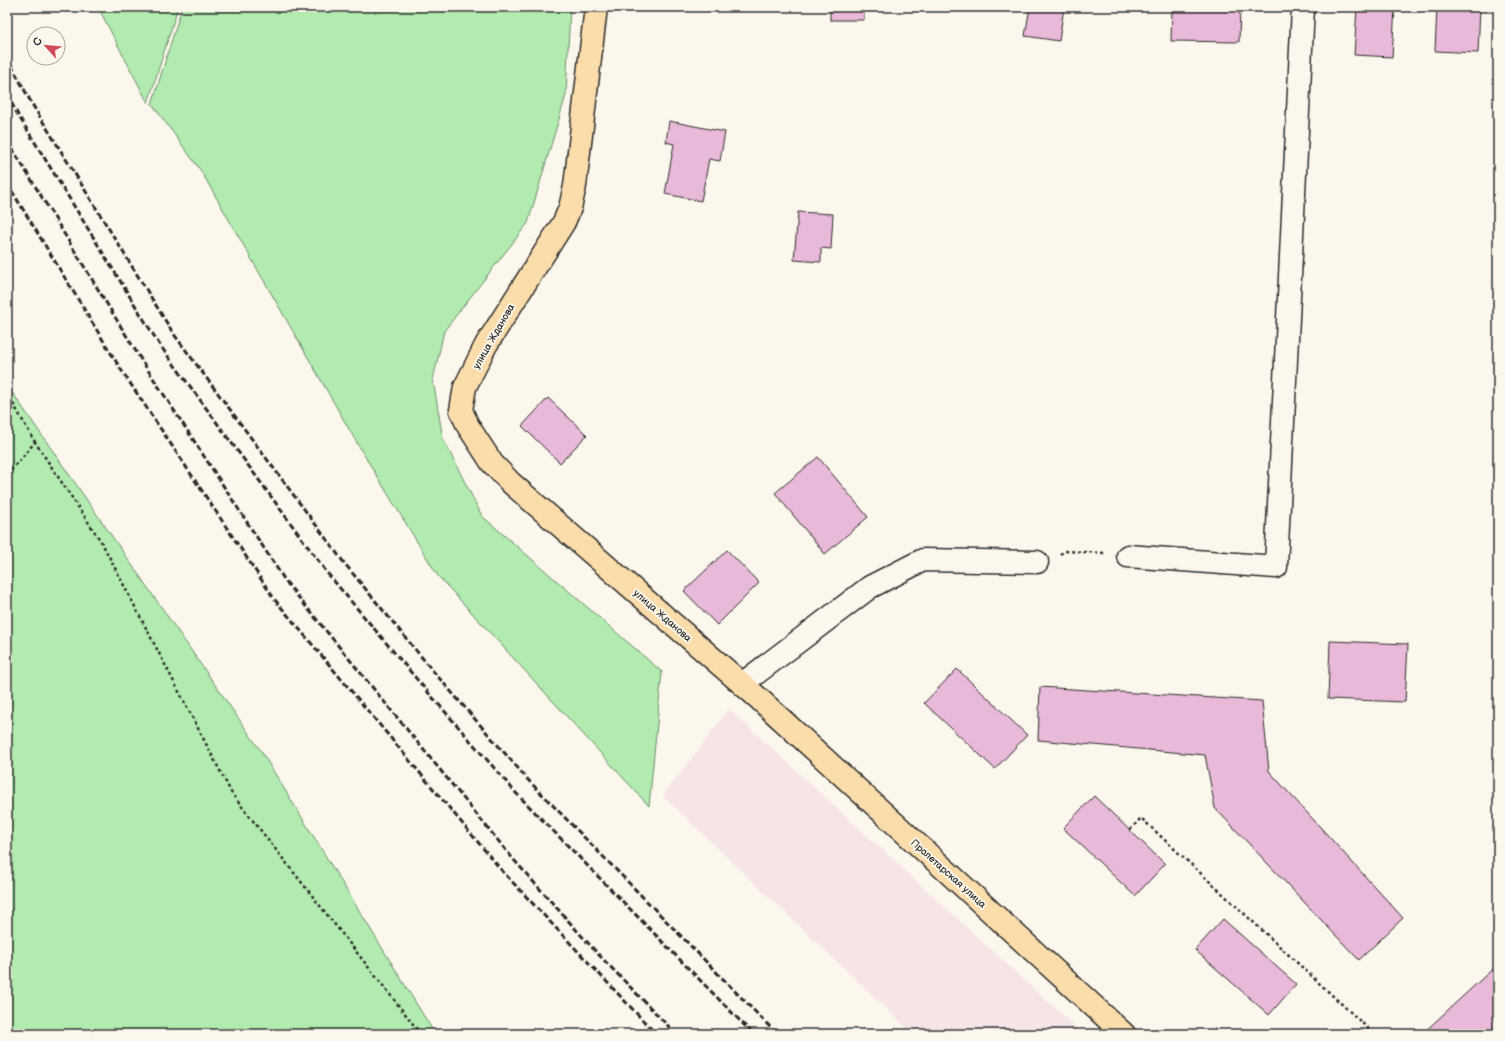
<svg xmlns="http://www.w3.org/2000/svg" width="1505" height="1041" viewBox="0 0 1505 1041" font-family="'Balsamiq Sans',sans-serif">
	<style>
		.built { fill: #f6e4e6 }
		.green { fill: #b1ebaf; stroke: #6e8b6d }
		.building { fill: #e9b9d9; stroke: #2b2b2b }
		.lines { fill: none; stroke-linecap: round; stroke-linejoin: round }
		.minor-casing { stroke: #2b2b2b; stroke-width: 25 }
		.major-casing { stroke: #2b2b2b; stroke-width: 25 }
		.path { stroke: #2b2b2b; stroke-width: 2.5; stroke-dasharray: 3 3; stroke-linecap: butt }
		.minor { stroke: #fbf7ec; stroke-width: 22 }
		.major { stroke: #faddab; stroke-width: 22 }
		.rail { stroke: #2b2b2b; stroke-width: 3; stroke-dasharray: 6 3; stroke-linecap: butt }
		.labels { text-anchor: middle; stroke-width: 3.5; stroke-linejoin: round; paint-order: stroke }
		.street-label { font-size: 10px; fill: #2b2b2b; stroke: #fbf7ec }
	</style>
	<rect width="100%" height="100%" fill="#fbf7ec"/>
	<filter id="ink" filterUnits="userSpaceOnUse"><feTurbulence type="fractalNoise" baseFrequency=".025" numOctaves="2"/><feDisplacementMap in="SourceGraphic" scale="8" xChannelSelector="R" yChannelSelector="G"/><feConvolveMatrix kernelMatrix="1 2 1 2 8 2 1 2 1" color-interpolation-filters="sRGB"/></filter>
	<g filter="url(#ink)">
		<!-- built -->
		<path class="built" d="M 729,709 L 1083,1034 L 913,1034 L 663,796 Z"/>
		<!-- green -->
		<path class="green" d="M 98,7 L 178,7 L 148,103 Z
			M 182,7 L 570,7 L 566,95 L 528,223 L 444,331 L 433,380 L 443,439 L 482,516 L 662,672 L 649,806 L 438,576 L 361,450 L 201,171 L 152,104 Z
			M 7,385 L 261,751 L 435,1034 L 7,1034 Z"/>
		<!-- building -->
		<path class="building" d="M 830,7 L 864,7 L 864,20 L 830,20 Z
			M 1030,7 L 1064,7 L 1059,41 L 1025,36 Z
			M 1172,7 L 1240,7 L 1239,42 L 1171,41 Z
			M 1357,7 L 1395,7 L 1392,57 L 1354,55 Z
			M 1437,7 L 1480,7 L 1478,53 L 1435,51 Z
			M 669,121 L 725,132 L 720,161 L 709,159 L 701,201 L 665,194 L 674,144 L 666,142 Z
			M 798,212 L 833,214 L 831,249 L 821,248 L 821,262 L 794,260 Z
			M 548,398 L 587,435 L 560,463 L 522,426 Z
			M 818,457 L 868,517 L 825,554 L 775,493 Z
			M 727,550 L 759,583 L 717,625 L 684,591 Z
			M 1330,641 L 1408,644 L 1405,702 L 1328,699 Z
			M 957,669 L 1027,735 L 995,769 L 924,703 Z
			M 1040,687 L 1262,701 L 1269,771 L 1403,918 L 1359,960 L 1215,808 L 1205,755 L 1038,740 Z
			M 1094,796 L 1165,864 L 1135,896 L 1063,828 Z
			M 1223,919 L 1296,984 L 1269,1015 L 1195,950 Z
			M 1498,964 L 1498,1024 L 1487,1034 L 1422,1034 Z"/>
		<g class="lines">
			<defs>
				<path id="minor" d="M 1128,556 L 1276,567 L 1303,7
					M 742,684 L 870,587 L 923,560 L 1037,562"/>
				<path id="major" d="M 596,7 L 575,186 L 570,208 L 564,222 L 486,345 L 465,387 L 461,410 L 468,426 L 492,463 L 511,483 L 756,696 L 1124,1034"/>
			</defs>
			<!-- minor casing -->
			<use href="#minor" class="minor-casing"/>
			<!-- major casing -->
			<use href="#major" class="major-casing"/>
			<!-- path -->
			<path class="path" d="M 7,393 L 35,442
				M 7,475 L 35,442 L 102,543 L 232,794 L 421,1034
				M 1060,554 L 1065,551 L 1106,553
				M 1130,830 L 1141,818 L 1374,1034"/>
			<!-- minor -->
			<use href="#minor" class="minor"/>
			<!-- major -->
			<use href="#major" class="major"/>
			<!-- rail -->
			<path class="rail" d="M 7,57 L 32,104 L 173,333 L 345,564 L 433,671 L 530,782 L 777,1034
				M 7,95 L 18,115 L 159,344 L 328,574 L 420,683 L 516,793 L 753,1034
				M 7,140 L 140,358 L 286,582 L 514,860 L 597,953 L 676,1034
				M 7,183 L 120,368 L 275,600 L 503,872 L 656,1034"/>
		</g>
	</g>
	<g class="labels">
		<!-- street labels -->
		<g class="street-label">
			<text transform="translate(493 336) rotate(-60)" y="4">улица Жданова</text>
			<text transform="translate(663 615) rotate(41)" y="4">улица Жданова</text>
			<text transform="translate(949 873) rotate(42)" y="4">Пролетарская улица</text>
		</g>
	</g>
	<!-- margin -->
	<rect width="1505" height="1041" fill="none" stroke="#fbf7ec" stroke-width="24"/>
	<rect x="12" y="12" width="1481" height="1017" fill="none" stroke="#2b2b2b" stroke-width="1.5" filter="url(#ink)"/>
	<!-- north arrow -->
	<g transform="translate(46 46) rotate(297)"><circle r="19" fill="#fbf7ec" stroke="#a8a59f"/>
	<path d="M0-3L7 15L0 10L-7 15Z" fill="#d1495b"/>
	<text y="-6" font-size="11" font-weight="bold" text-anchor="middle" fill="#2b2b2b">С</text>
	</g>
</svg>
